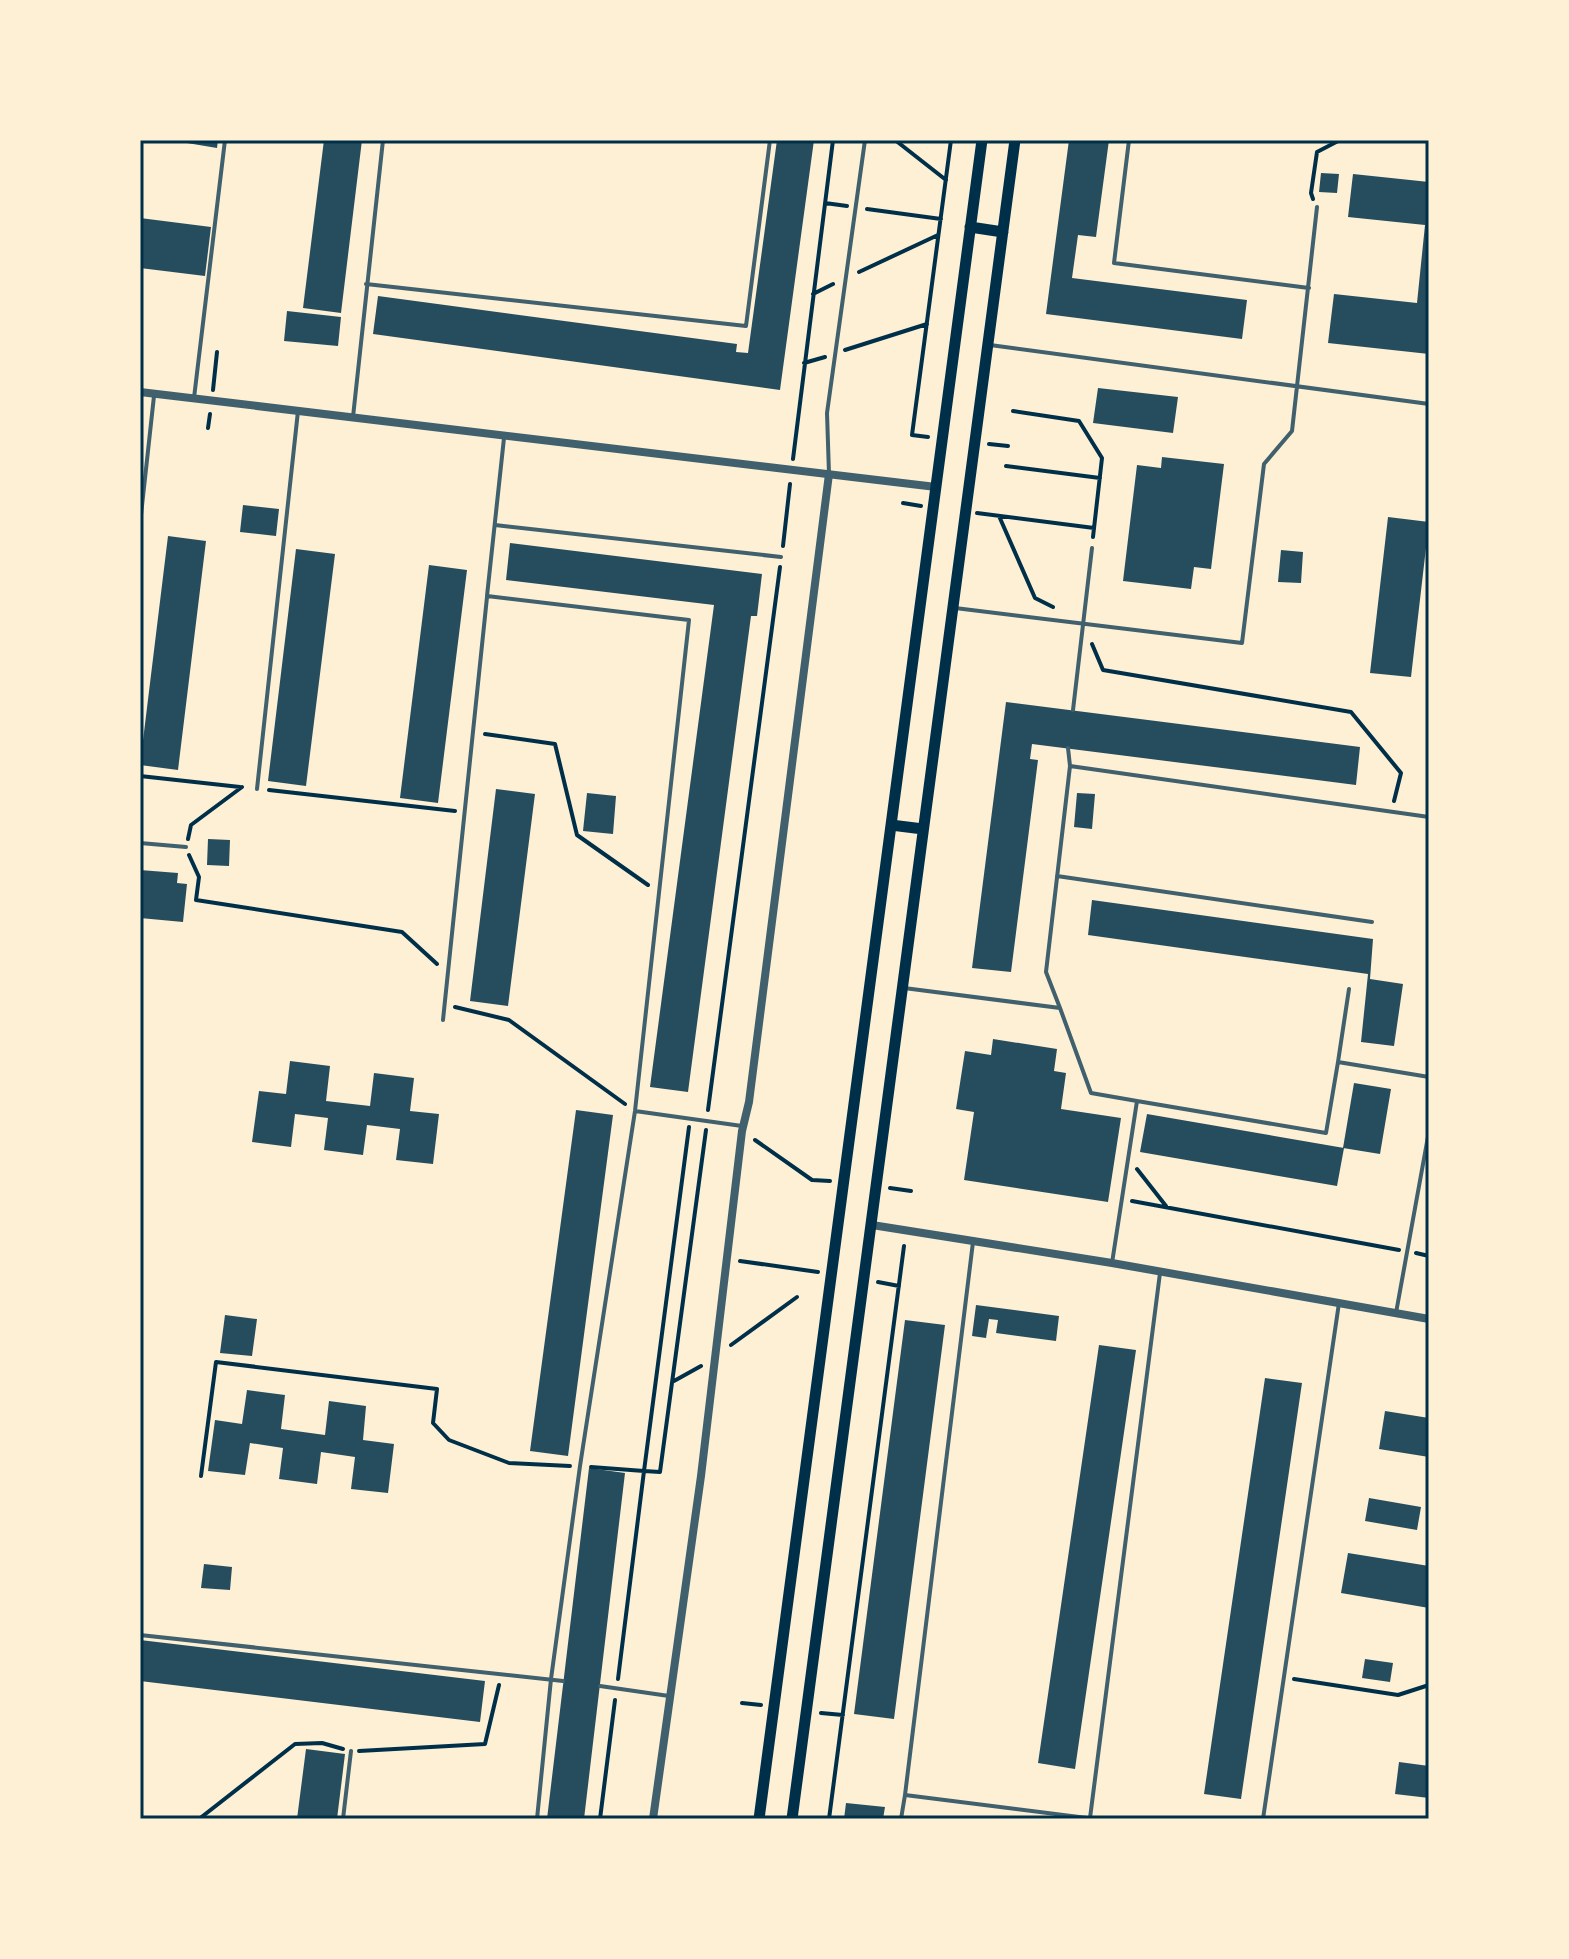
<svg xmlns="http://www.w3.org/2000/svg" width="1569" height="1959" viewBox="0 0 1569 1959" font-family="Inter,sans-serif">
	<style>
		.building { fill: #264d5e }
		.lines { fill: none; stroke-linecap: round; stroke-linejoin: round }
		.path { stroke: #003049; stroke-width: 4 }
		.service { stroke: #3f606c; stroke-width: 4 }
		.minor { stroke: #3f606c; stroke-width: 8 }
		.secondary { stroke: #003049; stroke-width: 11 }
		.neatline { fill: none; stroke: #003049; stroke-width: 3 }
	</style>
	<rect width="100%" height="100%" fill="#fdf0d5"/>
	<!-- building -->
	<path class="building" d="M 169,140 L 218,140 L 217,148 Z
		M 324,140 L 362,140 L 341,313 L 303,308 Z
		M 777,140 L 814,140 L 780,390 L 373,334 L 378,296 L 737,344 L 736,352 L 748,353 Z
		M 1069,140 L 1109,140 L 1096,237 L 1078,235 L 1072,278 L 1247,300 L 1242,339 L 1046,314 Z
		M 1321,173 L 1339,174 L 1337,193 L 1319,192 Z
		M 1353,174 L 1429,182 L 1429,354 L 1328,343 L 1334,294 L 1417,303 L 1425,225 L 1348,217 Z
		M 140,218 L 211,227 L 205,276 L 140,268 Z
		M 287,311 L 341,317 L 338,346 L 284,341 Z
		M 1098,388 L 1178,397 L 1173,433 L 1093,423 Z
		M 1162,457 L 1224,464 L 1211,569 L 1194,567 L 1191,589 L 1123,581 L 1137,465 L 1161,468 Z
		M 243,505 L 279,509 L 276,536 L 240,532 Z
		M 1388,517 L 1429,522 L 1411,677 L 1370,673 Z
		M 168,536 L 206,541 L 178,770 L 140,765 Z
		M 510,543 L 762,574 L 757,616 L 751,616 L 688,1092 L 650,1087 L 714,605 L 506,580 Z
		M 296,549 L 335,554 L 306,786 L 268,781 Z
		M 1281,550 L 1303,552 L 1301,583 L 1278,582 Z
		M 429,565 L 467,570 L 438,803 L 400,798 Z
		M 1006,702 L 1360,747 L 1356,785 L 1032,744 L 1030,759 L 1038,760 L 1011,972 L 972,968 Z
		M 496,789 L 535,794 L 508,1006 L 470,1001 Z
		M 587,793 L 616,796 L 613,834 L 583,831 Z
		M 1077,793 L 1095,794 L 1092,829 L 1074,827 Z
		M 208,839 L 230,840 L 229,866 L 207,865 Z
		M 140,870 L 178,873 L 177,883 L 187,884 L 183,922 L 140,918 Z
		M 1092,900 L 1373,939 L 1370,979 L 1403,984 L 1394,1046 L 1361,1042 L 1368,974 L 1088,935 Z
		M 993,1039 L 1057,1049 L 1054,1071 L 1066,1073 L 1061,1109 L 1121,1118 L 1108,1202 L 964,1180 L 974,1112 L 956,1109 L 965,1051 L 991,1055 Z
		M 290,1061 L 330,1066 L 326,1101 L 370,1106 L 374,1073 L 414,1078 L 410,1111 L 439,1114 L 433,1164 L 396,1160 L 400,1129 L 367,1125 L 363,1155 L 324,1150 L 328,1118 L 295,1114 L 291,1147 L 252,1142 L 259,1091 L 286,1094 Z
		M 1354,1083 L 1391,1089 L 1380,1154 L 1343,1148 Z
		M 576,1110 L 613,1115 L 568,1456 L 530,1451 Z
		M 1147,1114 L 1344,1148 L 1337,1186 L 1140,1152 Z
		M 976,1305 L 1059,1316 L 1056,1341 L 996,1333 L 998,1320 L 989,1319 L 986,1338 L 972,1336 Z
		M 225,1315 L 257,1319 L 252,1356 L 220,1353 Z
		M 905,1320 L 945,1325 L 894,1719 L 854,1714 Z
		M 1099,1345 L 1136,1350 L 1075,1769 L 1038,1763 Z
		M 1265,1378 L 1302,1383 L 1241,1799 L 1204,1794 Z
		M 247,1390 L 285,1395 L 281,1429 L 325,1435 L 329,1401 L 366,1406 L 363,1440 L 394,1444 L 388,1493 L 351,1489 L 355,1457 L 321,1452 L 317,1484 L 279,1479 L 283,1448 L 250,1443 L 245,1475 L 208,1471 L 215,1420 L 242,1424 Z
		M 1385,1411 L 1429,1418 L 1429,1457 L 1379,1449 Z
		M 589,1468 L 625,1473 L 584,1819 L 547,1819 Z
		M 1369,1498 L 1421,1507 L 1417,1530 L 1365,1521 Z
		M 1348,1553 L 1429,1566 L 1429,1608 L 1341,1593 Z
		M 204,1564 L 232,1567 L 230,1590 L 201,1588 Z
		M 140,1640 L 485,1681 L 480,1722 L 140,1681 Z
		M 1365,1659 L 1393,1663 L 1390,1682 L 1362,1678 Z
		M 306,1749 L 345,1754 L 337,1819 L 297,1819 Z
		M 1399,1762 L 1429,1766 L 1429,1798 L 1395,1794 Z
		M 846,1803 L 885,1807 L 883,1819 L 844,1819 Z"/>
	<g class="lines">
		<!-- path -->
		<path class="path" d="M 895,140 L 946,180
			M 1313,199 L 1311,193 L 1317,152 L 1340,140
			M 825,203 L 847,206
			M 867,209 L 941,219
			M 859,272 L 938,235
			M 813,294 L 833,284
			M 845,350 L 927,324
			M 804,363 L 825,357
			M 213,390 L 217,352
			M 1013,411 L 1079,421 L 1102,458 L 1093,537
			M 208,428 L 210,414
			M 928,437 L 912,435 L 951,140
			M 989,444 L 1008,446
			M 793,459 L 833,140
			M 1006,466 L 1100,478
			M 903,503 L 921,506
			M 977,513 L 1094,528
			M 999,516 L 1035,598 L 1053,607
			M 783,546 L 790,484
			M 1092,644 L 1103,670 L 1351,712 L 1401,773 L 1394,801
			M 485,734 L 555,744 L 577,835 L 648,885
			M 140,776 L 240,787
			M 269,790 L 455,811
			M 188,839 L 191,825 L 242,787
			M 189,855 L 199,877 L 196,900 L 402,932 L 437,964
			M 455,1007 L 509,1020 L 625,1104
			M 708,1110 L 780,567
			M 689,1127 L 644,1471 L 660,1472 L 706,1130
			M 755,1140 L 812,1180 L 830,1181
			M 1137,1169 L 1166,1206
			M 890,1188 L 911,1191
			M 1132,1201 L 1399,1250
			M 1416,1253 L 1429,1256
			M 740,1261 L 818,1272
			M 878,1282 L 899,1286
			M 731,1345 L 797,1297
			M 674,1381 L 701,1366
			M 591,1467 L 644,1471 L 618,1679
			M 201,1476 L 216,1362 L 437,1389 L 433,1423 L 449,1440 L 509,1463 L 570,1466
			M 1294,1679 L 1398,1695 L 1429,1685
			M 742,1703 L 761,1705
			M 821,1713 L 843,1715
			M 359,1751 L 485,1744 L 499,1685
			M 199,1819 L 295,1744 L 322,1743 L 343,1749
			M 600,1819 L 615,1700
			M 725,1819 L 727,1818
			M 829,1819 L 904,1246"/>
		<!-- service -->
		<path class="service" d="M 1129,140 L 1114,263 L 1309,288
			M 366,284 L 746,326 L 770,140
			M 990,345 L 1429,404
			M 194,398 L 225,140
			M 353,417 L 383,140
			M 504,438 L 487,596 L 689,620 L 635,1111 L 580,1466 L 551,1679 L 537,1819
			M 829,474 L 827,413 L 865,140
			M 140,524 L 154,396
			M 495,525 L 781,557
			M 955,608 L 1242,643 L 1264,464 L 1292,431 L 1317,207
			M 1073,710 L 1092,548
			M 1070,766 L 1429,817
			M 257,789 L 298,411
			M 140,843 L 186,847
			M 1057,876 L 1372,922
			M 904,988 L 1060,1008 L 1091,1093 L 1137,1101
			M 1060,1008 L 1046,972 L 1070,766 L 1068,748
			M 443,1020 L 487,597
			M 1338,1062 L 1349,989
			M 635,1111 L 742,1126
			M 973,1242 L 905,1795 L 1095,1819
			M 1112,1263 L 1137,1101 L 1326,1133 L 1338,1062 L 1429,1077
			M 1396,1313 L 1429,1131
			M 140,1635 L 563,1681
			M 600,1686 L 669,1696
			M 1090,1818 L 1160,1273
			M 343,1819 L 351,1751
			M 901,1819 L 905,1795
			M 1263,1819 L 1339,1303"/>
		<!-- minor -->
		<path class="minor" d="M 140,392 L 936,487
			M 872,1225 L 1112,1263 L 1429,1319
			M 653,1819 L 701,1476 L 742,1131 L 749,1102 L 829,474"/>
		<!-- secondary -->
		<path class="secondary" d="M 970,227 L 1003,232
			M 891,825 L 923,829
			M 759,1819 L 982,140
			M 792,1819 L 1015,140"/>
	</g>
	<!-- border -->
	<rect width="1569" height="1959" fill="none" stroke="#fdf0d5" stroke-width="284"/>
	<rect x="142" y="142" width="1285" height="1675" class="neatline"/>
</svg>
